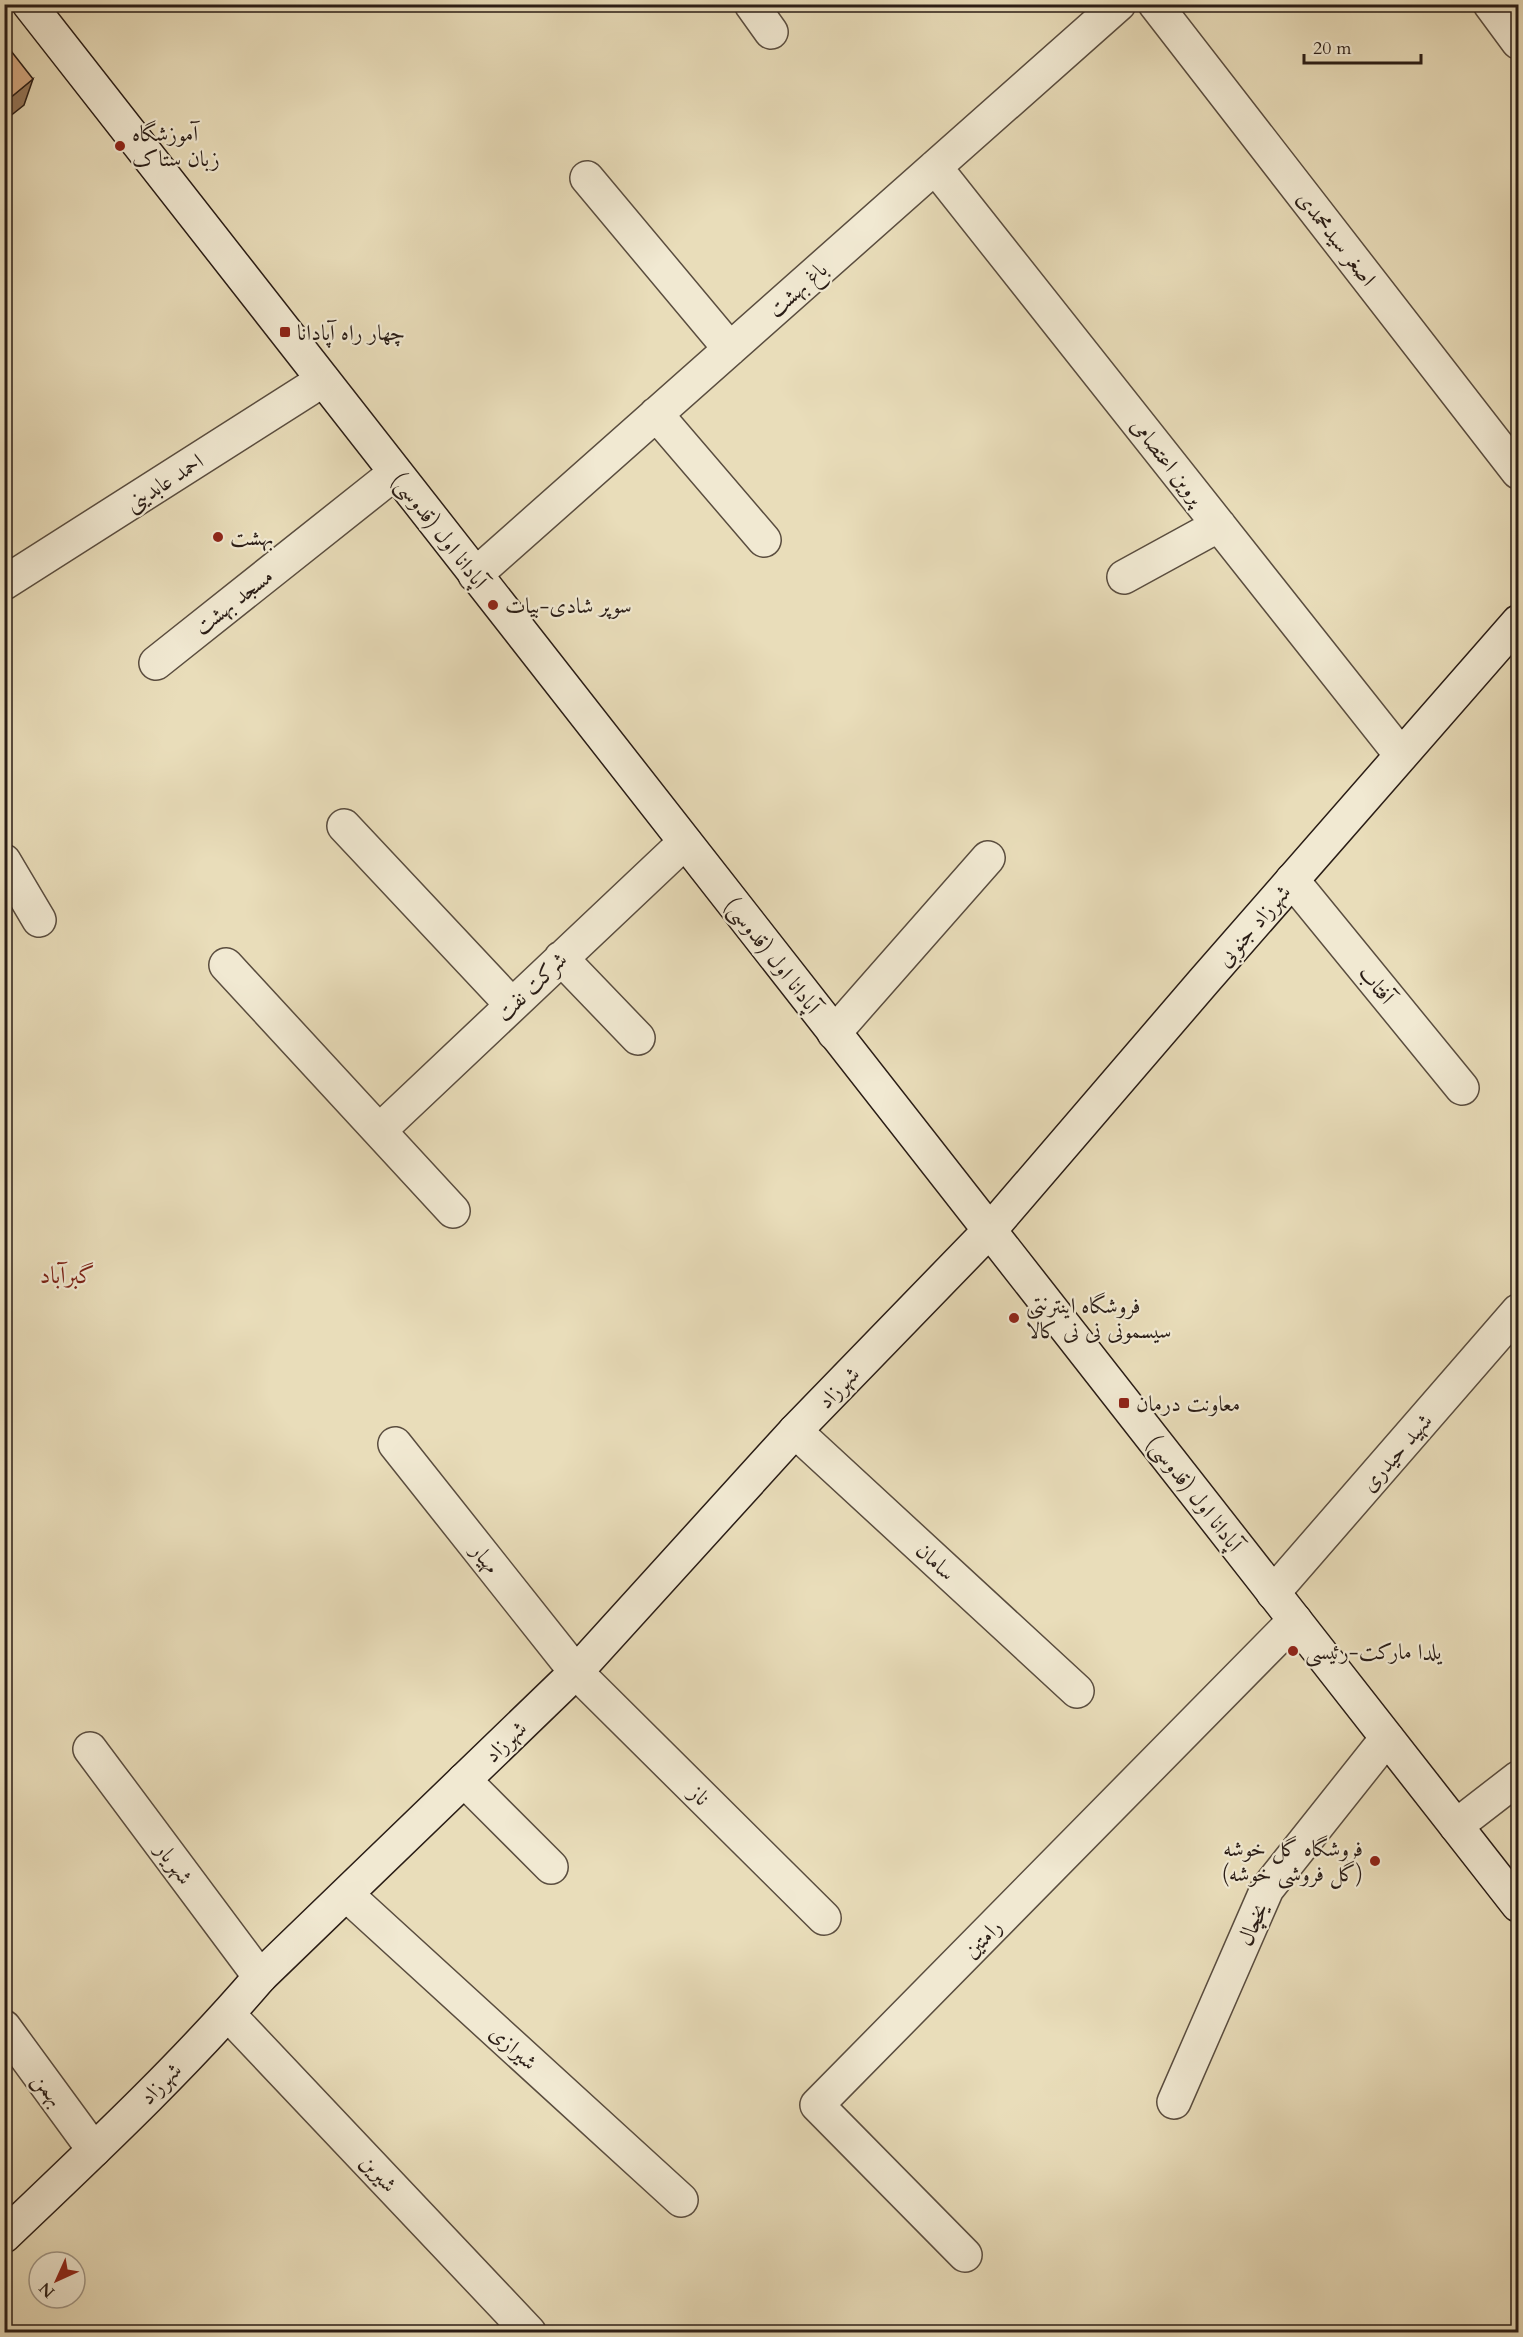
<svg xmlns="http://www.w3.org/2000/svg" width="1523" height="2337" viewBox="0 0 1523 2337" font-family="Cardo,Amiri,serif">
	<style>
		.lines { fill: none; stroke-linecap: round; stroke-linejoin: round }
		.street-casing { stroke: #5a4d3f; stroke-width: 36 }
		.secondary-casing { stroke: #2a1d16; stroke-width: 36 }
		.street { stroke: #f1e9d2; stroke-width: 33 }
		.secondary { stroke: #f1e9d2; stroke-width: 33 }
		.shaded-wall { fill: #96785c; stroke: #2a1d16; stroke-width: 1.5 }
		.building { fill: #d7ab84; stroke: #2a1d16; stroke-width: 1.5 }
		.poi-dot { fill: #8f2418; stroke: #f1e9d2; stroke-width: 2 }
		.labels { text-anchor: middle; stroke-width: 4.5; stroke-linejoin: round; paint-order: stroke }
		.poi-label { font-size: 22px; fill: #2a1d16; stroke: #f1e9d2; text-anchor: start }
		.street-label { font-size: 22px; fill: #2a1d16; stroke: #f1e9d2 }
		.neighbourhood-label { font-size: 24px; fill: #7a1f14; stroke: #f1e9d2 }
	</style>
	<rect width="100%" height="100%" fill="#e9ddba"/>
	<filter id="stains"><feTurbulence type="fractalNoise" baseFrequency=".00333" numOctaves="4"/><feColorMatrix values="0 0 0 0 .2 0 0 0 0 .09 0 0 0 0 .02 0 0 0 .5 -.17"/></filter>
	<radialGradient id="worn" r=".72"><stop offset=".6" stop-color="#630" stop-opacity="0"/><stop offset="1" stop-color="#630" stop-opacity=".3"/></radialGradient>
	<g class="lines">
		<defs>
			<path id="street" d="M 751,4 L 771,32
				M 1155,4 L 1518,472
				M 1490,4 L 1518,42
				M 935,167 L 1401,755
				M 587,178 L 730,349
				M 656,414 L 764,540
				M 475,575 L 1119,4
				M 1124,577 L 1219,525
				M 4,583 L 323,380
				M 156,663 L 395,473
				M 344,826 L 512,1005
				M 4,861 L 39,920
				M 1292,880 L 1462,1088
				M 561,958 L 638,1038
				M 226,965 L 453,1211
				M 834,1033 L 988,858
				M 379,1131 L 685,842
				M 795,1431 L 1077,1691
				M 395,1444 L 576,1672 L 824,1918
				M 1273,1593 L 1518,1311
				M 90,1749 L 260,1977
				M 464,1780 L 551,1867
				M 1456,1826 L 1518,1778
				M 347,1895 L 681,2200
				M 228,2014 L 529,2332
				M 4,2027 L 94,2150
				M 1174,2102 L 1267,1889 L 1387,1738
				M 965,2255 L 817,2105 L 1295,1620"/>
			<path id="secondary" d="M 29,4 L 1518,1905
				M 4,2236 C 92,2152 181,2069 260,1977 L 576,1672 L 795,1431 L 990,1230 L 1204,981 L 1518,622"/>
		</defs>
		<!-- street casing -->
		<use href="#street" class="street-casing"/>
		<!-- secondary casing -->
		<use href="#secondary" class="secondary-casing"/>
		<!-- street -->
		<use href="#street" class="street"/>
		<!-- secondary -->
		<use href="#secondary" class="secondary"/>
	</g>
	<!-- shaded-wall -->
	<path class="shaded-wall" d="M 33,79 L 24,105 L 4,121 L 4,103 Z"/>
	<!-- building -->
	<path class="building" d="M 4,42 L 33,79 L 4,103 Z"/>
	<!-- markers -->
	<g class="poi-dot">
		<circle cx="120" cy="146" r="6"/>
		<rect x="279" y="326" width="12" height="12" rx="3"/>
		<circle cx="218" cy="537" r="6"/>
		<circle cx="493" cy="605" r="6"/>
		<circle cx="1014" cy="1318" r="6"/>
		<rect x="1118" y="1397" width="12" height="12" rx="3"/>
		<circle cx="1293" cy="1651" r="6"/>
		<circle cx="1375" cy="1861" r="6"/>
	</g>
	<g class="labels">
		<!-- poi labels -->
		<g class="poi-label">
			<text x="132" y="141">آموزشگاه<tspan x="132" dy="25">زبان ستاک</tspan></text>
			<text x="297" y="340">چهار راه آپادانا</text>
			<text x="230" y="545">بهشت</text>
			<text x="505" y="613">سوپر شادی-بیات</text>
			<text x="1026" y="1313">فروشگاه اینترنتی<tspan x="1026" dy="25">سیسمونی نی نی کالا</tspan></text>
			<text x="1136" y="1411">معاونت درمان</text>
			<text x="1305" y="1659">یلدا مارکت-رئیسی</text>
			<text x="1363" y="1856" text-anchor="end">فروشگاه گل خوشه<tspan x="1363" dy="25">(گل فروشی خوشه)</tspan></text>
		</g>
		<!-- street labels -->
		<g class="street-label">
			<text transform="translate(1337 238) rotate(52)" y="8">اصغر سیدمحمدی</text>
			<text transform="translate(797 289) rotate(-42)" y="8">باغ بهشت</text>
			<text transform="translate(1168 461) rotate(52)" y="8">پروین اعتصامی</text>
			<text transform="translate(164 482) rotate(-33)" y="8">احمد عابدینی</text>
			<text transform="translate(440 530) rotate(52)" y="8">آپادانا اول (قدوسی)</text>
			<text transform="translate(233 601) rotate(-38)" y="8">مسجد بهشت</text>
			<text transform="translate(1253 925) rotate(-49)" y="8">شهرزاد جنوبی</text>
			<text transform="translate(773 955) rotate(52)" y="8">آپادانا اول (قدوسی)</text>
			<text transform="translate(1377 984) rotate(51)" y="8">آفتاب</text>
			<text transform="translate(531 986) rotate(-44)" y="8">شرکت نفت</text>
			<text transform="translate(838 1387) rotate(-46)" y="8">شهرزاد</text>
			<text transform="translate(1396 1452) rotate(-49)" y="8">شهید حیدری</text>
			<text transform="translate(1195 1493) rotate(52)" y="8">آپادانا اول (قدوسی)</text>
			<text transform="translate(486 1558) rotate(52)" y="8">مهیار</text>
			<text transform="translate(936 1561) rotate(43)" y="8">سامان</text>
			<text transform="translate(505 1741) rotate(-44)" y="8">شهرزاد</text>
			<text transform="translate(700 1795) rotate(45)" y="8">ناز</text>
			<text transform="translate(175 1863) rotate(53)" y="8">شهریار</text>
			<text transform="translate(1252 1924) rotate(-66)" y="8">یخچال</text>
			<text transform="translate(982 1938) rotate(-45)" y="8">رامتین</text>
			<text transform="translate(514 2047) rotate(42)" y="8">شیرازی</text>
			<text transform="translate(160 2083) rotate(-46)" y="8">شهرزاد</text>
			<text transform="translate(49 2089) rotate(54)" y="8">بهمن</text>
			<text transform="translate(379 2173) rotate(47)" y="8">شیرین</text>
		</g>
		<!-- neighbourhood labels -->
		<g class="neighbourhood-label">
			<text x="67" y="1283">گبرآباد</text>
		</g>
	</g>
	<!-- margin -->
	<rect width="1523" height="2337" fill="none" stroke="#e9ddba" stroke-width="24"/>
	<rect x="6" y="6" width="1511" height="2325" fill="none" stroke="#2a1d16" stroke-width="3"/>
	<rect x="12" y="12" width="1499" height="2313" fill="none" stroke="#2a1d16" stroke-width="1.5"/>
	<!-- north arrow -->
	<g transform="translate(57 2280) rotate(225)"><circle r="28" fill="#f1e9d2" stroke="#a19787" stroke-width="1.5"/>
	<path d="M0-4.5L10 22L0 15L-10 22Z" fill="#8f2418"/>
	<text y="-9" font-size="16" font-weight="bold" text-anchor="middle" fill="#2a1d16">N</text>
	</g>
	<!-- scale -->
	<path d="M1304 54v9h117v-9" fill="none" stroke="#2a1d16" stroke-width="3"/>
	<text x="1313" y="54" font-size="18" fill="#2a1d16" stroke="#f1e9d2" stroke-width="4.5" paint-order="stroke">20 m</text>
	<rect width="100%" height="100%" filter="url(#stains)"/>
	<rect width="100%" height="100%" fill="url(#worn)"/>
</svg>
